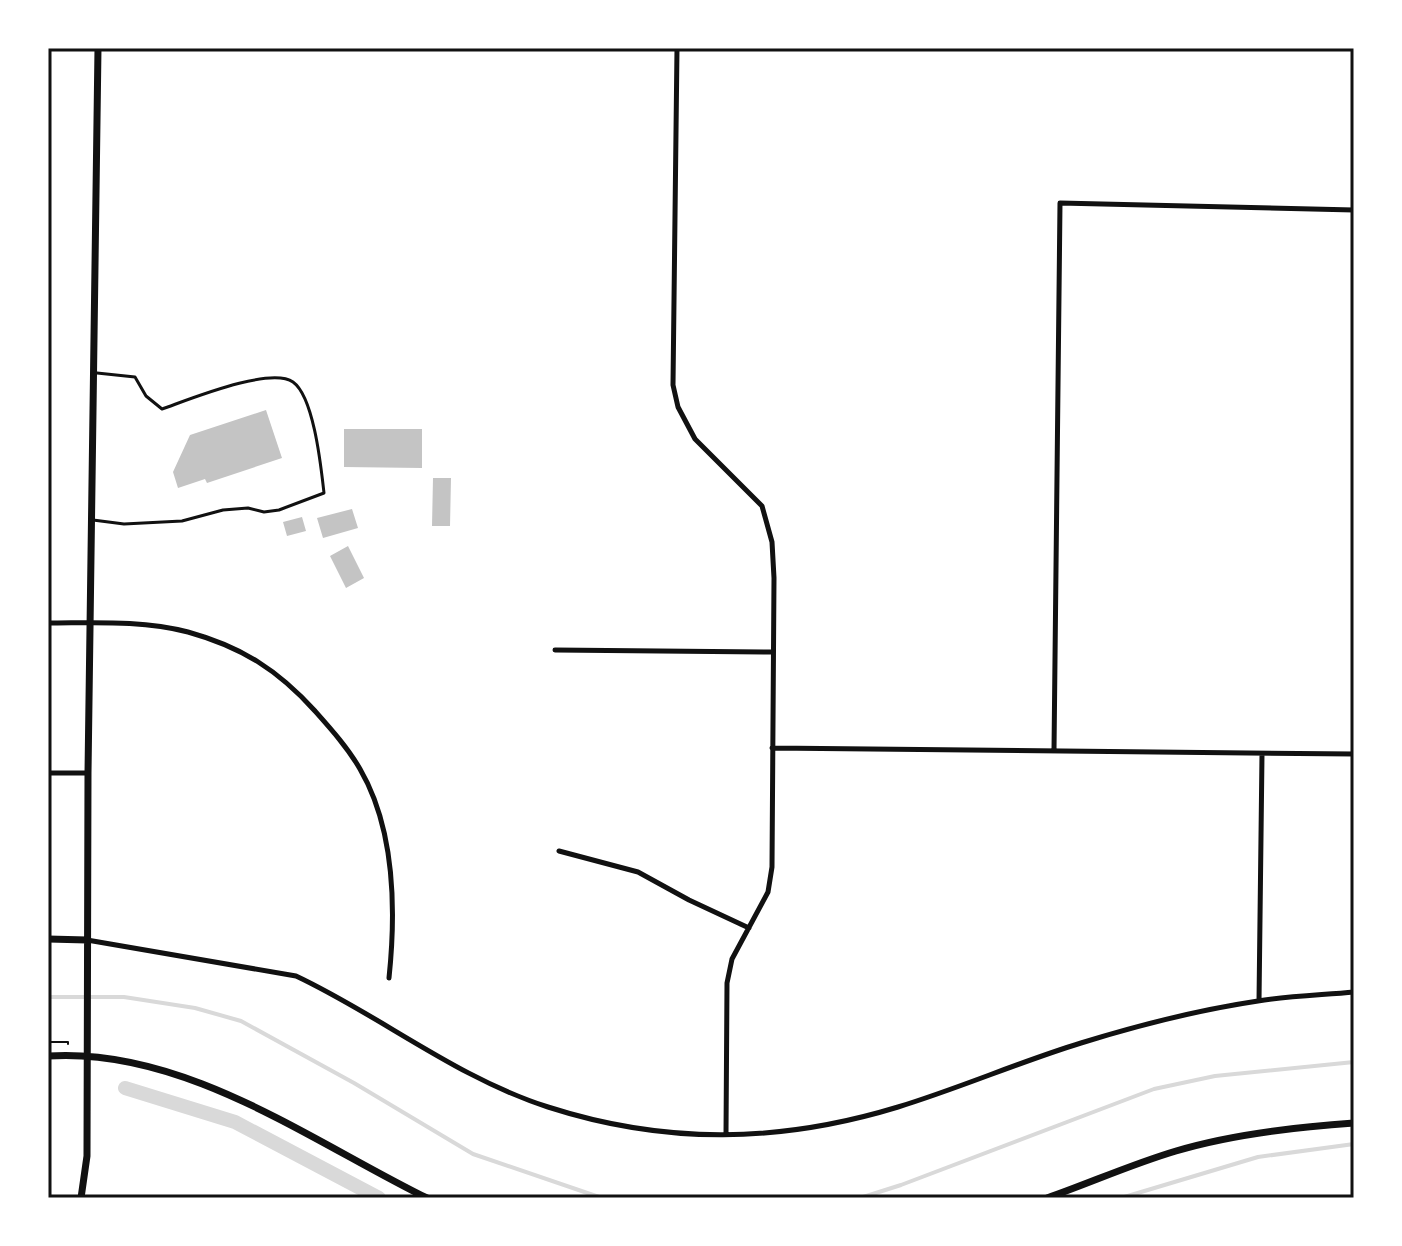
<svg xmlns="http://www.w3.org/2000/svg" width="1402" height="1246" viewBox="0 0 1402 1246" font-family="Commissioner,sans-serif">
	<style>
		.lines { fill: none; stroke-linecap: round; stroke-linejoin: round }
		.stream { stroke: #d9d9d9; stroke-width: 4 }
		.canal { stroke: #d9d9d9; stroke-width: 14 }
		.building { fill: #c4c4c4 }
		.path { stroke: #111; stroke-width: 2 }
		.service { stroke: #111; stroke-width: 3 }
		.minor { stroke: #111; stroke-width: 5 }
		.tertiary { stroke: #111; stroke-width: 7 }
		.neatline { fill: none; stroke: #111; stroke-width: 3 }
	</style>
	<rect width="100%" height="100%" fill="#fff"/>
	<g class="lines">
		<!-- stream -->
		<path class="stream" d="M 48,997 L 124,997 L 195,1008 L 241,1021 L 354,1083 L 473,1154 L 602,1198
			M 379,1198 L 380,1198
			M 860,1198 L 901,1185 L 1154,1089 L 1215,1076 L 1354,1062
			M 1121,1198 L 1258,1157 L 1354,1144"/>
		<!-- canal -->
		<path class="canal" d="M 125,1088 L 235,1122 L 379,1198"/>
	</g>
	<!-- building -->
	<path class="building" d="M 266,410 L 282,458 L 207,483 L 205,479 L 178,488 L 173,472 L 190,435 Z
		M 344,429 L 422,429 L 422,468 L 344,467 Z
		M 433,478 L 451,478 L 450,526 L 432,526 Z
		M 352,509 L 358,528 L 323,538 L 317,518 Z
		M 302,517 L 306,531 L 287,536 L 283,522 Z
		M 348,546 L 364,578 L 346,588 L 330,556 Z"/>
	<g class="lines">
		<!-- path -->
		<path class="path" d="M 48,1042 L 68,1042 L 68,1044"/>
		<!-- service -->
		<path class="service" d="M 93,520 L 124,524 L 182,521 L 223,510 L 248,508 L 264,512 L 279,510 L 324,493 C 321,467 314,397 293,382 C 270,366 188,400 162,409 L 146,396 L 135,377 L 97,373"/>
		<!-- minor -->
		<path class="minor" d="M 677,48 L 673,385 L 678,407 L 695,439 L 762,506 L 772,542 L 774,578 L 772,867 L 768,892 L 732,959 L 727,983 L 726,1134
			M 48,623 C 94,623 142,620 188,632 C 242,647 278,670 315,711 C 331,729 348,748 360,769 C 395,829 396,911 389,978
			M 555,650 L 773,652
			M 772,748 L 1354,754
			M 1054,751 L 1060,203 L 1354,210
			M 48,773 L 88,773
			M 559,851 L 638,872 L 689,900 L 749,928
			M 87,940 L 296,976 C 381,1016 457,1078 548,1107 C 666,1145 780,1143 898,1107 C 960,1088 1019,1062 1081,1043 C 1139,1025 1198,1010 1258,1001 C 1289,996 1322,995 1354,992
			M 1259,1001 L 1262,754"/>
		<!-- tertiary -->
		<path class="tertiary" d="M 48,939 L 87,940
			M 48,1056 C 184,1047 311,1141 427,1198
			M 81,1198 L 87,1156 L 88,773 L 98,48
			M 1047,1198 C 1090,1183 1132,1164 1176,1151 C 1233,1134 1295,1127 1354,1123"/>
	</g>
	<!-- border -->
	<rect width="1402" height="1246" fill="none" stroke="#ffffff" stroke-width="100"/>
	<rect x="50" y="50" width="1302" height="1146" class="neatline"/>
</svg>
